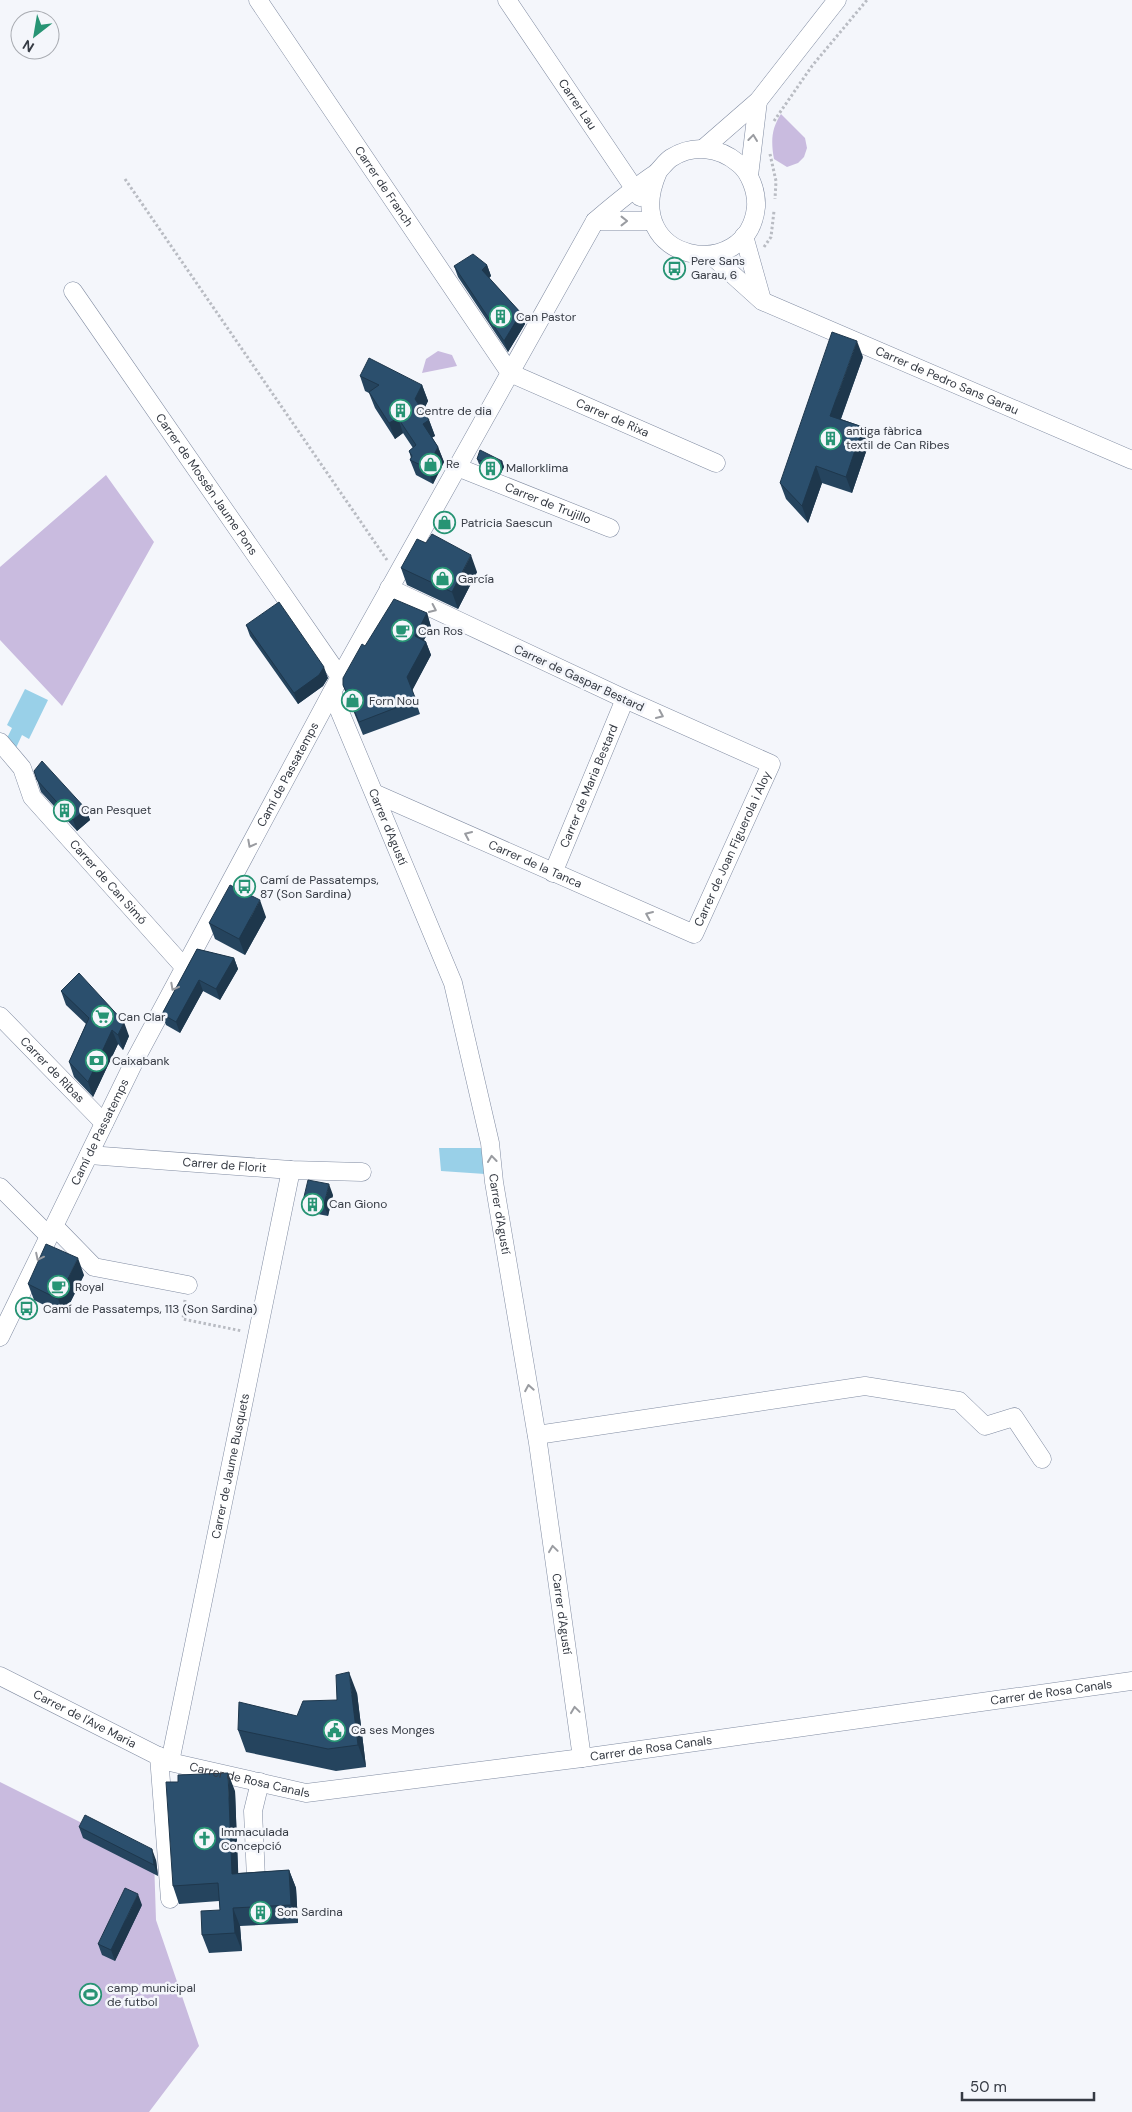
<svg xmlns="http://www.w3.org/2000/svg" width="1132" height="2112" viewBox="0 0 1132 2112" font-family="'DM Sans',sans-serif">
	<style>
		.green { fill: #c9bbdf }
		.water { fill: #99d0e8 }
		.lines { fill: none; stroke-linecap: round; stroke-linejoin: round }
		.street-casing { stroke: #818ca2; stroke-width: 19 }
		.path { stroke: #b9bcc3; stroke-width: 3; stroke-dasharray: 2.5 2.5; stroke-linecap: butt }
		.street { stroke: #fff; stroke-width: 18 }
		.wall { fill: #25445e }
		.shaded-wall { fill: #1e374c }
		.building { fill: #2b4f6d; stroke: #1e374c }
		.oneway { stroke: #9a9ca1 }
		.labels { text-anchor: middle; stroke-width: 5; stroke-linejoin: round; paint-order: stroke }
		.street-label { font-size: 12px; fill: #353a43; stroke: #f4f6fb }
		.poi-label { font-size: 12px; fill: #353a43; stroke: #f4f6fb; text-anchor: start }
	</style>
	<rect width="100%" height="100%" fill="#f4f6fb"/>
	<!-- green -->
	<path class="green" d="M 781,114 L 805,138 L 807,148 L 804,157 L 798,163 L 787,167 L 774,159 C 771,142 771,129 781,114 Z
		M 438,351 L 452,355 L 457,366 L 422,373 L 426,359 Z
		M 106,475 L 154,542 L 62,706 L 0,640 L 0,567 Z
		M 0,1782 L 154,1859 L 156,1920 L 199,2046 L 149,2112 L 0,2112 Z"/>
	<!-- water -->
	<path class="water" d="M 25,689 L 48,700 L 29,739 L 22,735 L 16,748 L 7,738 L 12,728 L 7,725 Z
		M 439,1148 L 482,1148 L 485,1174 L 441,1171 Z"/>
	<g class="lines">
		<defs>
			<g id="street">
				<path id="s1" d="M 258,0 L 510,373 L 716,463"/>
				<path id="s2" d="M 507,0 L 640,197"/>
				<path d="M 704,148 L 758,101 L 837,0"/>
				<path d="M 749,176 L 758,101"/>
				<path d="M 595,221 L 652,221"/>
				<path d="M 744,236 L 762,300"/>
				<path id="s3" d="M 711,255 L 762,301 L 1132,460"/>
				<path id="s4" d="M 73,291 L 340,677"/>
				<path id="s5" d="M 457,467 L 610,528"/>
				<path id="s6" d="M 332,693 L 453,983 L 490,1143 L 494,1182 L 538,1443 L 582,1758"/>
				<path id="s7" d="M 0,742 L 22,768 L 32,797 L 185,968"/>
				<path id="s8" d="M 376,794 L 694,934 L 771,764 L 625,699 L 389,588"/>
				<path id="s9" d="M 553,873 L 625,699"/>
				<path id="s10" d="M 0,1016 L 104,1123"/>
				<path id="s11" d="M 89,1155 L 291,1170 L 362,1172"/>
				<path d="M 0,1187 L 49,1236"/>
				<path d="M 54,1226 L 94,1267 L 188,1285"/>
				<path id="s12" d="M 0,1337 L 134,1062 L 340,677 L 595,221 C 615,204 634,188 655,174 C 661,169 665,162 671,158 C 693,144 719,147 738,163 C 750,172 757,192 756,207 C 748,285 618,263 658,172"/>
				<path d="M 537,1435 L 865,1386 L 959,1401 L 985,1426 L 1014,1417 L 1042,1459"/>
				<path id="s13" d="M 0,1676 L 170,1762 L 306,1793 L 582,1758 L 1132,1681"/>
				<path d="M 159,1756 L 170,1899"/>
				<path id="s14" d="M 170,1762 L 291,1170"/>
				<path d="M 256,1879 L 253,1811 L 260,1782"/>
			</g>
		</defs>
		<!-- street casing -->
		<use href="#street" class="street-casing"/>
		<!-- path -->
		<path class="path" d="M 774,121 L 812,66 L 867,0
			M 770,154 L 776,181 L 775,199
			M 125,179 L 387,560
			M 764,247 L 771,237 L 774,211
			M 185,1300 L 183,1319 L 242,1331"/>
		<!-- street -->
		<use href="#street" class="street"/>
	</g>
	<!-- wall -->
	<path class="wall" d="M 487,265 L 491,276 L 489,278 L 521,313 L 525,324 L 508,352 L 458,277 L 454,266 Z
		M 863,357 L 841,419 L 863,427 L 869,443 L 852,493 L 822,483 L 808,523 L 786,499 L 780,483 Z
		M 360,376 L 422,385 L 428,401 L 423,411 L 429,420 L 435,436 L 432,437 L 438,447 L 444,462 L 433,484 L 416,475 L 410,460 L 411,458 L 409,451 L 413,448 L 403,433 L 395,439 L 375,408 L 369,393 L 365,391 Z
		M 477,459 L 502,461 L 504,467 L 501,473 L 479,464 Z
		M 401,568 L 477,572 L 458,609 L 407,585 Z
		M 427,613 L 431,627 L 424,640 L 426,642 L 431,655 L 412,690 L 420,714 L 363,735 L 343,685 L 365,646 Z
		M 246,625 L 328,678 L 323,686 L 298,704 L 250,636 Z
		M 34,771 L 86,809 L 90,820 L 77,831 L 41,792 Z
		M 266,917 L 245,955 L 215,939 L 209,923 Z
		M 197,949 L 234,958 L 238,969 L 220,1000 L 203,991 L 180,1033 L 166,1025 L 162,1014 Z
		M 61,991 L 129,1036 L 123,1050 L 118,1044 L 93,1097 L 74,1077 L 69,1062 L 86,1024 L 66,1005 Z
		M 333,1195 L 328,1216 L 307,1212 L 303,1201 Z
		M 84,1275 L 64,1315 L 34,1300 L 28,1284 Z
		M 357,1693 L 366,1767 L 336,1771 L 246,1752 L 238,1730 L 297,1716 L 337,1700 Z
		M 235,1791 L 238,1873 L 289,1870 L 296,1888 L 298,1923 L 240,1926 L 242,1951 L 209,1953 L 202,1935 L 220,1910 L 219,1901 L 179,1904 L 173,1886 Z
		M 79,1827 L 156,1860 L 158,1876 L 83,1838 Z
		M 142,1905 L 115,1961 L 102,1955 L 98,1944 Z"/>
	<!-- shaded-wall -->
	<path class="shaded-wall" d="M 487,265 L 491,276 L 486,281 L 482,270 Z
		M 521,313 L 525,324 L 508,352 L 504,341 Z
		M 857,341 L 863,357 L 836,432 L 830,416 Z
		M 422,385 L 428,401 L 421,415 L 415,399 Z
		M 398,418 L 403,433 L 395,439 L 389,423 Z
		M 429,420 L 435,436 L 428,440 L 423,424 Z
		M 863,427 L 869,443 L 852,493 L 846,477 Z
		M 438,447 L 444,462 L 433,484 L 427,468 Z
		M 502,461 L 504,467 L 501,473 L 499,468 Z
		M 816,466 L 822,483 L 808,523 L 802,506 Z
		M 471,555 L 477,572 L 458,609 L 452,592 Z
		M 427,613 L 431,627 L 419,649 L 415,636 Z
		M 426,642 L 431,655 L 412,691 L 407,677 Z
		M 324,667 L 328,678 L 323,686 L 298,704 L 294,693 Z
		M 86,809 L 90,820 L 77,831 L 73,820 Z
		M 260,900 L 266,917 L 245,955 L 239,939 Z
		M 234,958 L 238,969 L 220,1000 L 216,989 Z
		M 199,980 L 203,991 L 180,1033 L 176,1022 Z
		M 124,1022 L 129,1036 L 123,1050 L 118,1035 Z
		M 112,1030 L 118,1044 L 93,1097 L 88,1082 Z
		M 329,1184 L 333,1195 L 328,1216 L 324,1205 Z
		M 78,1258 L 84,1275 L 64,1315 L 58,1299 Z
		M 349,1672 L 357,1693 L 366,1767 L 358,1745 Z
		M 228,1773 L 235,1791 L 239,1892 L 232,1874 Z
		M 152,1849 L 156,1860 L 158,1876 L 154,1865 Z
		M 289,1870 L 296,1888 L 298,1923 L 291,1905 Z
		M 138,1894 L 142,1905 L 115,1961 L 111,1950 Z
		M 233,1908 L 240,1926 L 242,1951 L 235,1933 Z"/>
	<!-- building -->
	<path class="building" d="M 473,254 L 487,265 L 482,270 L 521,313 L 504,341 L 454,266 Z
		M 832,332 L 857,341 L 830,416 L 863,427 L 846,477 L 816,466 L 802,506 L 780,483 Z
		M 369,358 L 422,385 L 415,399 L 429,420 L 423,424 L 438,447 L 427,468 L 410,460 L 412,456 L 409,451 L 416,445 L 398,418 L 389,423 L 369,392 L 379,385 L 360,376 Z
		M 480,450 L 502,461 L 499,468 L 477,459 Z
		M 432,534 L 471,555 L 452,592 L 401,568 L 417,539 L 426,543 Z
		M 394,599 L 427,613 L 415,636 L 426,642 L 407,677 L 416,700 L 359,722 L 343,685 L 343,678 L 362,644 L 365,646 Z
		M 279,602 L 324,667 L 319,675 L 294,693 L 246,625 Z
		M 42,761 L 86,809 L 73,820 L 37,780 L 34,771 Z
		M 230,885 L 260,900 L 239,939 L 209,923 Z
		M 197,949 L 234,958 L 216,989 L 199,980 L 176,1022 L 162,1014 Z
		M 79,973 L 124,1022 L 118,1035 L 112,1030 L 88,1082 L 69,1062 L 89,1018 L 61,991 Z
		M 308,1180 L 329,1184 L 324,1205 L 303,1201 Z
		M 46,1244 L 78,1258 L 58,1299 L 28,1284 Z
		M 349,1672 L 358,1745 L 328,1749 L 238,1730 L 239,1702 L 297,1716 L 303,1701 L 337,1700 L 336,1675 Z
		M 228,1773 L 232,1874 L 289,1870 L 291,1905 L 233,1908 L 235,1933 L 202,1935 L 201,1911 L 220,1910 L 218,1883 L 173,1886 L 166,1782 L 178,1782 L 178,1775 Z
		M 85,1815 L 152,1849 L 154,1865 L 79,1827 Z
		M 125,1888 L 138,1894 L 111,1950 L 98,1944 Z"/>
	<!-- one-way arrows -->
	<defs><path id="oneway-chevron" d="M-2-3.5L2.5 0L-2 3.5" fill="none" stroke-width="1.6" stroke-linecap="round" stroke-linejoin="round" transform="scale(1.25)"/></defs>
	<g class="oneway">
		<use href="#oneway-chevron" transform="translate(753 138) rotate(-83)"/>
		<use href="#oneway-chevron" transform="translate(624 221)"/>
		<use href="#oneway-chevron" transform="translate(433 609) rotate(25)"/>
		<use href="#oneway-chevron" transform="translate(660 715) rotate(24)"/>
		<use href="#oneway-chevron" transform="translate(468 835) rotate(-156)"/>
		<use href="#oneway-chevron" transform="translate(251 844) rotate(118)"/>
		<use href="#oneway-chevron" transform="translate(649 915) rotate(-157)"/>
		<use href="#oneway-chevron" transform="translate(174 987) rotate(118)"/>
		<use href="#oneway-chevron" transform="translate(492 1159) rotate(-96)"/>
		<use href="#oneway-chevron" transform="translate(39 1257) rotate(116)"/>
		<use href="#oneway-chevron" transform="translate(529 1388) rotate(-100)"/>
		<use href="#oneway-chevron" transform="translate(553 1549) rotate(-98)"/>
		<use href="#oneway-chevron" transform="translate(575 1710) rotate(-98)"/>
	</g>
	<!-- icons -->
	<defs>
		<symbol id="bus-ring" viewBox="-11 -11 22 22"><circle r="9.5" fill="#f4f6fb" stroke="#279474" stroke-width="1.5"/><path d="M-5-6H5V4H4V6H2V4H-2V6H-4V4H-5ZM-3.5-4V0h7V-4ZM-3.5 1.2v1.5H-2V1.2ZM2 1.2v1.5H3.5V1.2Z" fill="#279474"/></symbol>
		<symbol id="building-ring" viewBox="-11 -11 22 22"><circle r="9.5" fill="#f4f6fb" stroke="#279474" stroke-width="1.5"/><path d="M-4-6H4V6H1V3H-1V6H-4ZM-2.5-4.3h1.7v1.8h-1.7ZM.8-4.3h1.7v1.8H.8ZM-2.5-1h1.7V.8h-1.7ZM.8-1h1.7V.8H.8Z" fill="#279474"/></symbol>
		<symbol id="shop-ring" viewBox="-11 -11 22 22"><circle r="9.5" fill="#f4f6fb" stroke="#279474" stroke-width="1.5"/><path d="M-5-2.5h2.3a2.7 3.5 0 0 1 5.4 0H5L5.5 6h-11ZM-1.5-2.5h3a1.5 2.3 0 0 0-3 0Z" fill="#279474"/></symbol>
		<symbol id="cafe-ring" viewBox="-11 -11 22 22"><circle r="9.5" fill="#f4f6fb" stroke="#279474" stroke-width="1.5"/><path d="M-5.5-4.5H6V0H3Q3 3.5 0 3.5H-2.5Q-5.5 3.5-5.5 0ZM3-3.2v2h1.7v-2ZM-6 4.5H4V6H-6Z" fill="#279474"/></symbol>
		<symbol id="supermarket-ring" viewBox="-11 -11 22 22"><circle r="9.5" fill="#f4f6fb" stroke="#279474" stroke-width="1.5"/><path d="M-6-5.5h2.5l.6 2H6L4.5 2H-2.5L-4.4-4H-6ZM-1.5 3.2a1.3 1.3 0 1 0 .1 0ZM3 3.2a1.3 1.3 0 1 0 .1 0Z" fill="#279474"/></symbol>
		<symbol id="bank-ring" viewBox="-11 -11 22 22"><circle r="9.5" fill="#f4f6fb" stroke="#279474" stroke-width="1.5"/><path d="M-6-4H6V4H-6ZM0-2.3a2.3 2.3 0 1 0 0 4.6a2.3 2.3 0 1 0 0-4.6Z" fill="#279474"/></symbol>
		<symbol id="civic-ring" viewBox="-11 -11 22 22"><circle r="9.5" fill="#f4f6fb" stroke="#279474" stroke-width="1.5"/><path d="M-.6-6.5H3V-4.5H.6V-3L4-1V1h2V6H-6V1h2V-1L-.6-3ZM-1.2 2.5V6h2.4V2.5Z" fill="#279474"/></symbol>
		<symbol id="church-ring" viewBox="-11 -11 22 22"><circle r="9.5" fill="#f4f6fb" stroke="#279474" stroke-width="1.5"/><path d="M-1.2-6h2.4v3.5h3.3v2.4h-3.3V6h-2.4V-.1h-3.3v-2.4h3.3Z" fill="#279474"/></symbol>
		<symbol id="stadium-ring" viewBox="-11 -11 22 22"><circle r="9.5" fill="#f4f6fb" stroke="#279474" stroke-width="1.5"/><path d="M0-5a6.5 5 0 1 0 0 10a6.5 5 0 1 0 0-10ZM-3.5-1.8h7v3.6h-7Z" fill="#279474"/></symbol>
	</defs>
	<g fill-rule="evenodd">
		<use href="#bus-ring" x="662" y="256" width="25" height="25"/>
		<use href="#building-ring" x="488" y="304" width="25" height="25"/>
		<use href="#building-ring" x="388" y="398" width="25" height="25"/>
		<use href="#building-ring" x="818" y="426" width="25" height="25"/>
		<use href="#shop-ring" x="418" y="452" width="25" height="25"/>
		<use href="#building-ring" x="478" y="456" width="25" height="25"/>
		<use href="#shop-ring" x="432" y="510" width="25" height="25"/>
		<use href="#shop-ring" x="430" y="566" width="25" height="25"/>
		<use href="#cafe-ring" x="390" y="618" width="25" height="25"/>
		<use href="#shop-ring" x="340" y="688" width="25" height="25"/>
		<use href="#building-ring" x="52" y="798" width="25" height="25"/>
		<use href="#bus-ring" x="232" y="874" width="25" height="25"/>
		<use href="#supermarket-ring" x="90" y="1004" width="25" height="25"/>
		<use href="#bank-ring" x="84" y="1048" width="25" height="25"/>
		<use href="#building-ring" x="300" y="1192" width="25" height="25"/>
		<use href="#cafe-ring" x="46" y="1274" width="25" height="25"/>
		<use href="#bus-ring" x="14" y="1296" width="25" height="25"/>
		<use href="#civic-ring" x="322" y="1718" width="25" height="25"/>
		<use href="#church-ring" x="192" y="1826" width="25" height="25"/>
		<use href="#building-ring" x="248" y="1900" width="25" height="25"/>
		<use href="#stadium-ring" x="78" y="1982" width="25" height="25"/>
	</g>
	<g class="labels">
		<!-- street labels -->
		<g class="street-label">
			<text dy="4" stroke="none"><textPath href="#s2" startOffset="126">Carrer Lau</textPath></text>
			<text dy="4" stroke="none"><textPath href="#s1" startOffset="225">Carrer de Franch</textPath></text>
			<text dy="4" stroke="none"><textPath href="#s3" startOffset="270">Carrer de Pedro Sans Garau</textPath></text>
			<text dy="4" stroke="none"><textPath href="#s1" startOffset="562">Carrer de Rixa</textPath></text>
			<text dy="4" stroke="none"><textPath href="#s4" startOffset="235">Carrer de Mossèn Jaume Pons</textPath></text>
			<text dy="4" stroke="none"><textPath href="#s5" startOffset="98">Carrer de Trujillo</textPath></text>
			<text transform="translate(579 678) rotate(25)" y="4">Carrer de Gaspar Bestard</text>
			<text dy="4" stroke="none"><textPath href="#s12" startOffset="632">Camí de Passatemps</textPath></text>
			<text dy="4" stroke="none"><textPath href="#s9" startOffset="94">Carrer de Maria Bestard</textPath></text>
			<text dy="4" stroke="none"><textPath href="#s6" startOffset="145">Carrer d'Agustí</textPath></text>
			<text dy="4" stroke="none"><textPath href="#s8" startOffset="441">Carrer de Joan Figuerola i Aloy</textPath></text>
			<text dy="4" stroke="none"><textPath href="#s8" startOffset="174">Carrer de la Tanca</textPath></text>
			<text dy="4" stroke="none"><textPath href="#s7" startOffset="179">Carrer de Can Simó</textPath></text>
			<text dy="4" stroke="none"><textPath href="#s10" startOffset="75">Carrer de Ribas</textPath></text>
			<text dy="4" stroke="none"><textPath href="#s12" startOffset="228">Camí de Passatemps</textPath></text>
			<text dy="4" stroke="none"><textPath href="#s11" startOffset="136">Carrer de Florit</textPath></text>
			<text dy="4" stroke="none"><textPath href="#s6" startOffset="550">Carrer d'Agustí</textPath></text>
			<text dy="4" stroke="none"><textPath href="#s14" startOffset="302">Carrer de Jaume Busquets</textPath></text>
			<text dy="4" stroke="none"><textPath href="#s6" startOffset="955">Carrer d'Agustí</textPath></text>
			<text dy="4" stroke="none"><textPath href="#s13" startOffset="1082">Carrer de Rosa Canals</textPath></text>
			<text dy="4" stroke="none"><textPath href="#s13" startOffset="95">Carrer de l'Ave Maria</textPath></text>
			<text dy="4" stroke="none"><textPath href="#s13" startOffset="678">Carrer de Rosa Canals</textPath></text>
			<text dy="4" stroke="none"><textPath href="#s13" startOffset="272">Carrer de Rosa Canals</textPath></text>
		</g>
		<!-- poi labels -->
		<g class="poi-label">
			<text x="691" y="265">Pere Sans<tspan x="691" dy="14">Garau, 6</tspan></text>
			<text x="516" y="321">Can Pastor</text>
			<text x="416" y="415">Centre de dia</text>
			<text x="846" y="435">antiga fàbrica<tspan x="846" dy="14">textil de Can Ribes</tspan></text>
			<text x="446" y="468">Re</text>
			<text x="506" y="472">Mallorklima</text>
			<text x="461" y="527">Patricia Saescun</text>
			<text x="458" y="583">García</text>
			<text x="418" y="635">Can Ros</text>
			<text x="369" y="705">Forn Nou</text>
			<text x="81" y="814">Can Pesquet</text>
			<text x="260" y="884">Camí de Passatemps,<tspan x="260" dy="14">87 (Son Sardina)</tspan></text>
			<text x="118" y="1021">Can Clar</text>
			<text x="112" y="1065">Caixabank</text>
			<text x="329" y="1208">Can Giono</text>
			<text x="75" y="1291">Royal</text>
			<text x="43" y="1313">Camí de Passatemps, 113 (Son Sardina)</text>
			<text x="351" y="1734">Ca ses Monges</text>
			<text x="221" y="1836">Immaculada<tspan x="221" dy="14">Concepció</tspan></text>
			<text x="277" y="1916">Son Sardina</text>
			<text x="107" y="1992">camp municipal<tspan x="107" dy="14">de futbol</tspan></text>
		</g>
	</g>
	<!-- north arrow -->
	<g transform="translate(35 35) rotate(211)"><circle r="24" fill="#f4f6fb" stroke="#a8abb1"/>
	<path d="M0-4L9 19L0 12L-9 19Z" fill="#279474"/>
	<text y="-8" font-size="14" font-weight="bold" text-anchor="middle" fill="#353a43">N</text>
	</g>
	<!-- scale -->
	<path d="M962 2092v8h132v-8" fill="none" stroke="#353a43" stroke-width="2.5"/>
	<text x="970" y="2092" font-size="15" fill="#353a43" stroke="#f4f6fb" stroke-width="4" paint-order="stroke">50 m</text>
</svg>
